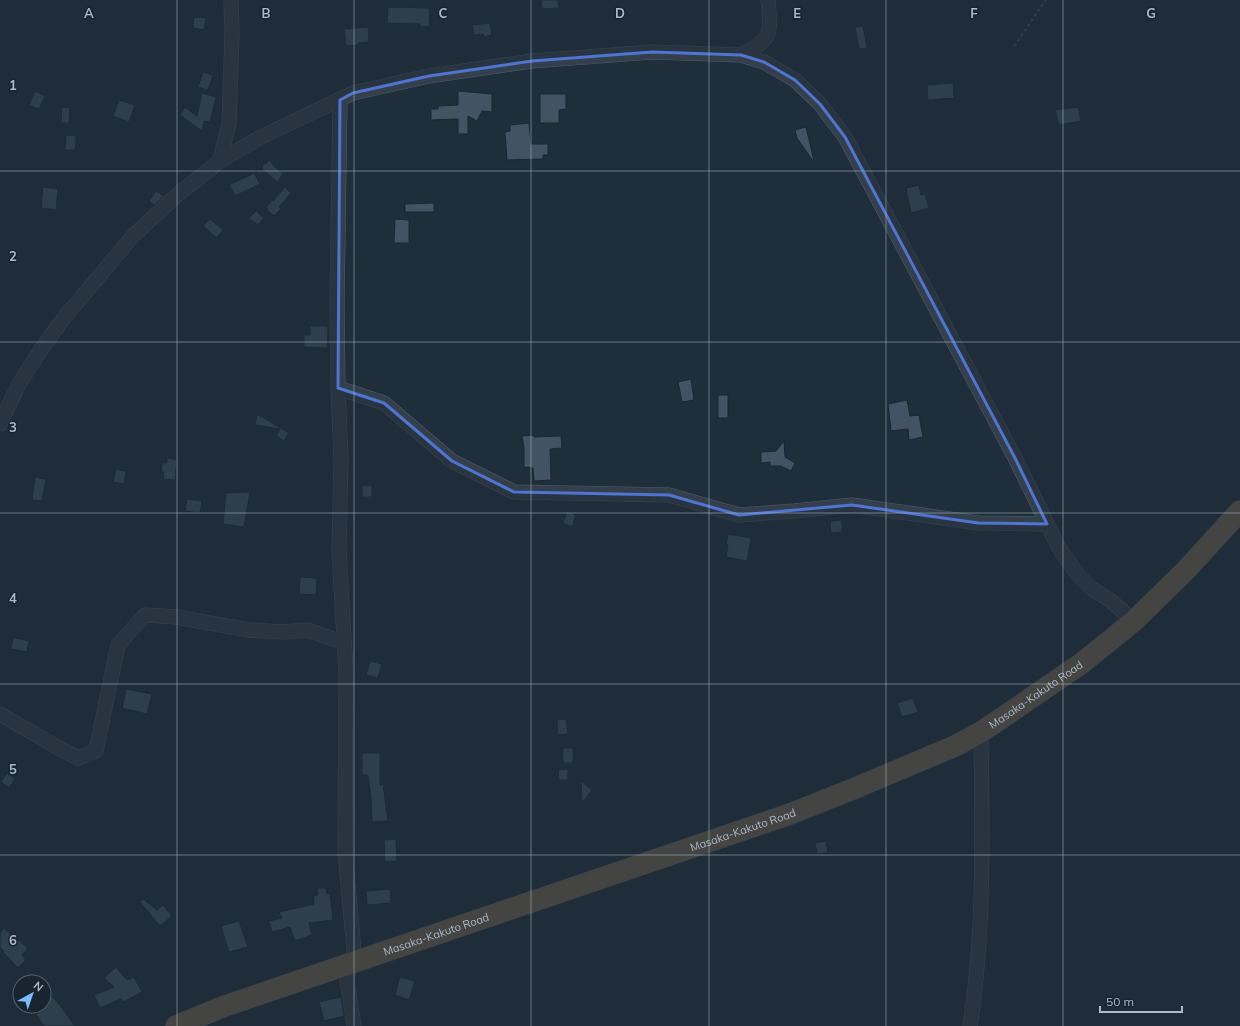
<svg xmlns="http://www.w3.org/2000/svg" width="1240" height="1026" viewBox="0 0 1240 1026" font-family="Mulish,sans-serif">
	<style>
		.building { fill: #425363; stroke: #1a2632 }
		.lines { fill: none; stroke-linecap: round; stroke-linejoin: round }
		.minor-casing { stroke: #505d69; stroke-width: 15 }
		.highway-casing { stroke: #3d4a56; stroke-width: 22 }
		.path { stroke: #3f5959; stroke-width: 2; stroke-dasharray: 3 3; stroke-linecap: butt }
		.minor { stroke: #333f4b; stroke-width: 14 }
		.highway { stroke: #72614f; stroke-width: 21 }
		.marked { fill: none; stroke: #4f74d2; stroke-width: 3; stroke-linejoin: round }
		.grid { fill: none; stroke: #adbac8; stroke-width: 1; stroke-opacity: 0.55 }
		.labels { text-anchor: middle; stroke-width: 3; stroke-linejoin: round; paint-order: stroke }
		.street-label { font-size: 11px; fill: #adbac8; stroke: #182430 }
		.grid-label { font-size: 13px; text-anchor: middle; font-weight: bold; fill: #adbac8; stroke: #182430; stroke-width: 3; stroke-linejoin: round; paint-order: stroke }
	</style>
	<rect width="100%" height="100%" fill="#1f2e3b"/>
	<!-- building -->
	<path class="building" d="M 541,0 L 558,0 L 559,8 L 542,9 Z
		M 388,7 L 429,8 L 430,26 L 420,27 L 420,24 L 387,23 Z
		M 194,17 L 206,18 L 204,30 L 193,28 Z
		M 490,23 L 492,35 L 484,37 L 483,34 L 474,35 L 472,25 Z
		M 863,26 L 867,48 L 859,49 L 855,27 Z
		M 368,27 L 369,42 L 358,43 L 358,45 L 346,46 L 344,29 Z
		M 203,72 L 213,75 L 208,90 L 198,87 Z
		M 953,83 L 954,98 L 928,100 L 927,85 Z
		M 35,91 L 45,96 L 39,109 L 29,105 Z
		M 458,91 L 492,94 L 492,112 L 482,111 L 477,121 L 468,116 L 468,134 L 458,134 L 458,119 L 431,120 L 431,109 L 438,109 L 438,106 L 458,105 Z
		M 202,93 L 216,97 L 210,122 L 204,121 L 202,131 L 180,115 L 185,107 L 197,116 Z
		M 540,94 L 566,94 L 566,109 L 559,110 L 559,123 L 540,123 Z
		M 119,100 L 135,105 L 129,122 L 113,116 Z
		M 62,107 L 70,108 L 69,123 L 61,123 Z
		M 1078,107 L 1081,121 L 1059,125 L 1055,110 Z
		M 529,123 L 531,144 L 548,144 L 548,155 L 543,155 L 543,159 L 507,160 L 505,132 L 510,131 L 510,125 Z
		M 806,127 L 814,161 L 813,161 L 797,138 L 795,130 Z
		M 66,135 L 76,136 L 75,150 L 65,150 Z
		M 270,160 L 274,166 L 283,174 L 277,182 L 261,168 L 263,168 L 262,166 Z
		M 254,173 L 260,184 L 235,196 L 229,185 Z
		M 919,185 L 921,195 L 925,194 L 929,208 L 911,213 L 906,188 Z
		M 43,187 L 58,189 L 56,210 L 41,208 Z
		M 285,187 L 291,193 L 279,207 L 281,209 L 274,216 L 267,210 L 267,206 L 272,200 L 273,201 Z
		M 156,191 L 164,196 L 154,205 L 149,201 Z
		M 434,203 L 434,212 L 405,212 L 405,204 Z
		M 256,211 L 264,218 L 258,225 L 249,218 Z
		M 210,219 L 223,230 L 217,238 L 203,226 Z
		M 395,219 L 409,220 L 409,243 L 394,243 Z
		M 310,326 L 328,326 L 327,348 L 304,347 L 304,335 L 310,335 Z
		M 691,379 L 694,400 L 682,402 L 678,382 Z
		M 718,395 L 728,395 L 728,418 L 718,418 Z
		M 907,400 L 910,416 L 919,415 L 923,437 L 909,440 L 908,429 L 891,431 L 888,404 Z
		M 257,414 L 289,433 L 284,441 L 276,436 L 280,429 L 255,425 Z
		M 534,435 L 534,437 L 561,436 L 562,448 L 550,449 L 551,480 L 534,481 L 533,468 L 524,467 L 524,448 L 522,436 Z
		M 784,441 L 785,457 L 795,463 L 791,471 L 781,466 L 770,466 L 770,462 L 761,463 L 761,452 L 776,451 Z
		M 167,458 L 177,460 L 175,480 L 163,479 L 164,472 L 161,472 L 162,463 L 167,463 Z
		M 116,469 L 126,471 L 124,484 L 113,482 Z
		M 35,477 L 46,479 L 42,501 L 32,500 Z
		M 372,485 L 372,497 L 362,497 L 362,486 Z
		M 250,492 L 244,527 L 223,524 L 226,493 Z
		M 187,499 L 202,501 L 200,513 L 185,511 Z
		M 567,511 L 576,515 L 572,527 L 563,523 Z
		M 842,520 L 842,532 L 831,533 L 830,521 Z
		M 728,534 L 751,538 L 747,561 L 726,557 L 728,545 L 726,544 Z
		M 300,577 L 317,578 L 316,595 L 299,594 Z
		M 13,637 L 29,641 L 27,652 L 11,649 Z
		M 370,661 L 382,664 L 378,678 L 366,675 Z
		M 126,689 L 152,694 L 147,714 L 122,708 Z
		M 913,698 L 918,712 L 902,717 L 897,703 Z
		M 566,719 L 568,734 L 558,735 L 557,720 Z
		M 563,748 L 573,748 L 573,763 L 563,763 Z
		M 362,753 L 380,753 L 380,785 L 383,784 L 388,821 L 372,822 L 371,797 L 368,775 L 362,775 Z
		M 568,769 L 568,780 L 559,780 L 558,770 Z
		M 7,773 L 15,779 L 9,788 L 1,782 Z
		M 581,781 L 592,790 L 582,803 Z
		M 396,839 L 397,861 L 385,862 L 384,840 Z
		M 826,841 L 828,853 L 817,854 L 815,843 Z
		M 317,888 L 326,888 L 327,894 L 330,894 L 333,920 L 309,923 L 312,935 L 295,941 L 290,927 L 272,932 L 269,921 L 282,918 L 279,912 L 314,904 L 313,896 L 318,895 Z
		M 390,889 L 391,903 L 367,905 L 366,891 Z
		M 143,899 L 157,910 L 163,905 L 172,916 L 160,926 L 140,902 Z
		M 239,921 L 248,947 L 229,952 L 221,926 Z
		M 4,928 L 28,948 L 22,955 L 26,960 L 18,968 L 3,952 L 4,951 L 0,947 L 0,933 Z
		M 116,967 L 127,980 L 134,977 L 142,992 L 123,1002 L 121,999 L 100,1008 L 94,995 L 114,987 L 104,978 Z
		M 400,977 L 415,981 L 409,1000 L 395,995 Z
		M 44,988 L 55,1000 L 56,1000 L 75,1026 L 44,1026 L 36,1015 L 38,1013 L 31,1006 L 44,1006 Z
		M 341,997 L 344,1016 L 324,1021 L 319,1002 Z"/>
	<g class="lines">
		<defs>
			<path id="minor" d="M 741,55 C 773,39 771,33 768,0
				M 340,100 L 337,304 L 338,388 L 341,458 L 339,551 L 346,673 L 345,850 L 354,951 C 352,961 348,970 347,980 L 354,1026
				M 220,161 L 229,123 L 232,36 L 231,0
				M 338,388 L 384,403 L 452,461 L 514,492 L 669,495 L 739,515 L 794,511 L 852,505 L 978,523 L 1047,524
				M 0,424 L 19,384 L 40,351 L 63,319 L 133,236 L 177,195 L 220,161 L 259,138 L 353,93 L 429,76 L 532,61 L 652,52 L 741,55 L 764,62 L 795,80 L 820,104 L 845,137 L 1015,458 L 1059,548 L 1078,575 L 1091,588 L 1111,601 L 1134,621
				M 0,714 L 57,747 L 78,758 L 96,751 L 118,645 L 145,615 L 176,617 L 249,630 L 282,632 L 308,630 L 344,643
				M 970,1026 C 985,929 982,830 981,732"/>
			<g id="highway">
				<path id="s1" d="M 176,1026 L 225,1006 L 790,814 L 853,789 L 955,746 L 981,732 L 1015,709 L 1082,663 L 1134,621 L 1187,569 L 1240,511"/>
			</g>
		</defs>
		<!-- minor casing -->
		<use href="#minor" class="minor-casing"/>
		<!-- highway casing -->
		<use href="#highway" class="highway-casing"/>
		<!-- path -->
		<path class="path" d="M 1014,46 L 1046,0"/>
		<!-- minor -->
		<use href="#minor" class="minor"/>
		<!-- highway -->
		<use href="#highway" class="highway"/>
	</g>
	<!-- marked area -->
	<path d="M0 0H1240V1026H0ZM 652,52 L 741,55 L 764,62 L 795,80 L 820,104 L 845,137 L 1015,458 L 1047,524 L 978,523 L 852,505 L 739,515 L 669,495 L 514,492 L 452,461 L 384,403 L 338,388 L 340,100 L 353,93 L 429,76 L 532,61 Z" fill="#1f2e3b" fill-opacity=".55" fill-rule="evenodd"/>
	<path class="marked" d="M 652,52 L 741,55 L 764,62 L 795,80 L 820,104 L 845,137 L 1015,458 L 1047,524 L 978,523 L 852,505 L 739,515 L 669,495 L 514,492 L 452,461 L 384,403 L 338,388 L 340,100 L 353,93 L 429,76 L 532,61 Z"/>
	<!-- grid -->
	<path class="grid" d="M 177,0 L 177,1026M 354,0 L 354,1026M 531,0 L 531,1026M 709,0 L 709,1026M 886,0 L 886,1026M 1063,0 L 1063,1026M 0,171 L 1240,171M 0,342 L 1240,342M 0,513 L 1240,513M 0,684 L 1240,684M 0,855 L 1240,855"/>
	<g class="labels">
		<!-- street labels -->
		<g class="street-label">
			<text dy="4" stroke="none"><textPath href="#s1" startOffset="924">Masaka-Kakuto Road</textPath></text>
			<text dy="4" stroke="none"><textPath href="#s1" startOffset="600">Masaka-Kakuto Road</textPath></text>
			<text dy="4" stroke="none"><textPath href="#s1" startOffset="276">Masaka-Kakuto Road</textPath></text>
		</g>
	</g>
	<g class="grid-label">
		<text x="89" y="18">A</text>
		<text x="266" y="18">B</text>
		<text x="443" y="18">C</text>
		<text x="620" y="18">D</text>
		<text x="797" y="18">E</text>
		<text x="974" y="18">F</text>
		<text x="1151" y="18">G</text>
		<text x="13" y="90">1</text>
		<text x="13" y="261">2</text>
		<text x="13" y="432">3</text>
		<text x="13" y="603">4</text>
		<text x="13" y="774">5</text>
		<text x="13" y="945">6</text>
	</g>
	<!-- north arrow -->
	<g transform="translate(32 994) rotate(40)"><circle r="19" fill="#182430" stroke="#54606d"/>
	<path d="M0-3L7 15L0 10L-7 15Z" fill="#7bbbff"/>
	<text y="-6" font-size="11" font-weight="bold" text-anchor="middle" fill="#adbac8">N</text>
	</g>
	<!-- scale -->
	<path d="M1100 1006v6h82v-6" fill="none" stroke="#adbac8" stroke-width="2"/>
	<text x="1106" y="1006" font-size="12" fill="#adbac8" stroke="#182430" stroke-width="3" paint-order="stroke">50 m</text>
</svg>
